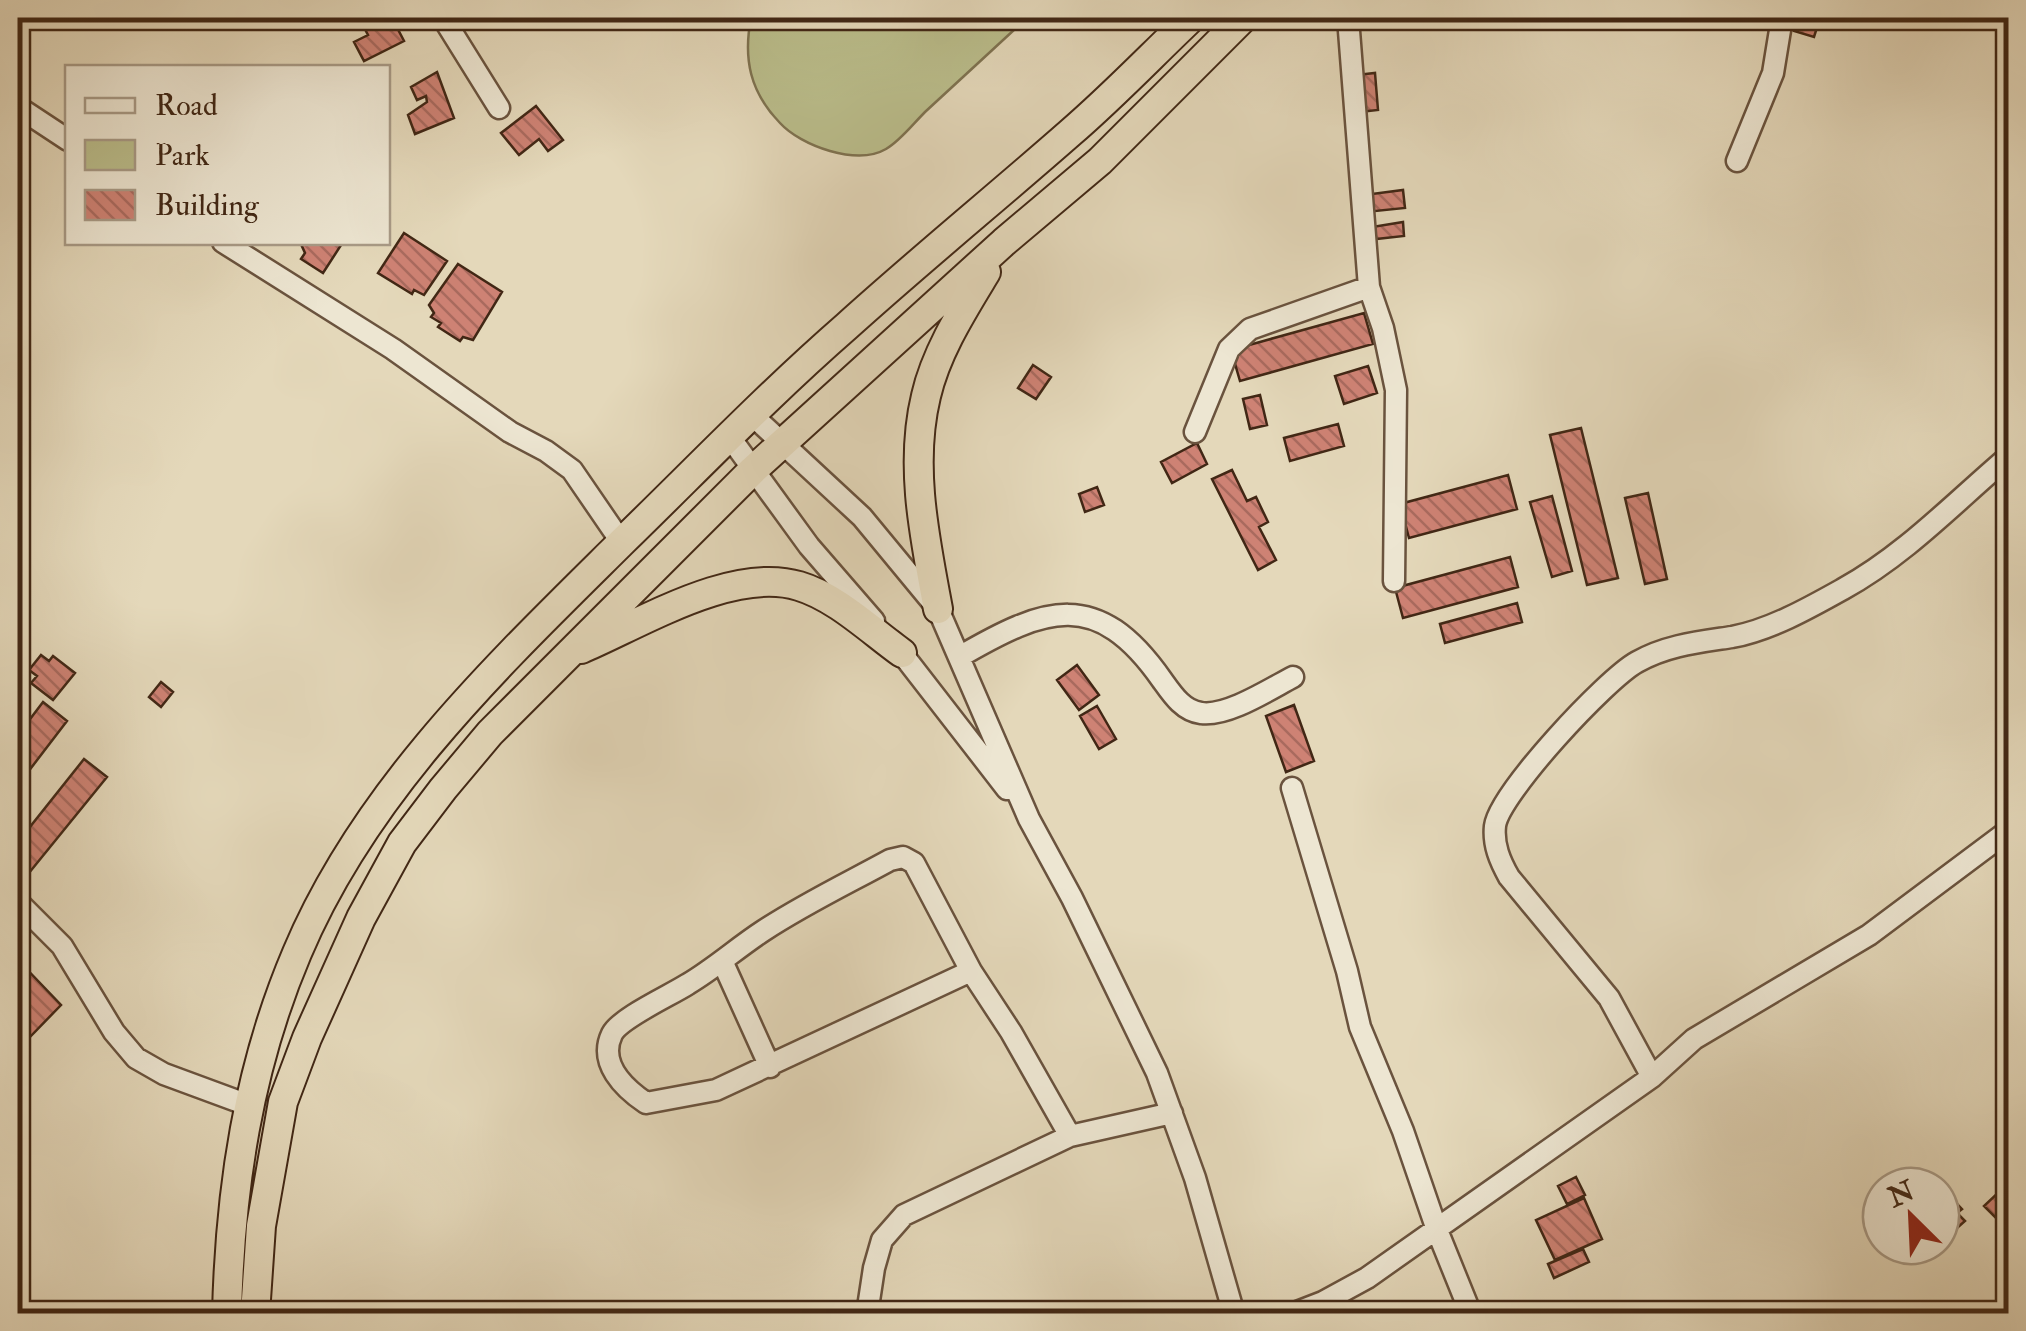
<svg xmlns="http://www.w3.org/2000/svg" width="2026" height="1331" viewBox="0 0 2026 1331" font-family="'IM FELL Double Pica',serif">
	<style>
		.park { fill: #babd8b; stroke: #7e7250; stroke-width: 2.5 }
		.building { fill: url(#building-back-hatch); stroke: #412715; stroke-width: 2.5 }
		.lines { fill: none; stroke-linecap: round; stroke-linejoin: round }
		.minor-casing { stroke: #6a533e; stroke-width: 25 }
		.highway-casing { stroke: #412715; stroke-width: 32 }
		.minor { stroke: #ede6d2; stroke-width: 20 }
		.highway { stroke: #e4d8ba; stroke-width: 28 }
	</style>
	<defs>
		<pattern id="building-back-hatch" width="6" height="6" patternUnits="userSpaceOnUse" patternTransform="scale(2.5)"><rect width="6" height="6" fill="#ce8274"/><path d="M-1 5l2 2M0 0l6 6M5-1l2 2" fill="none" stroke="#a96a5e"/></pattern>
	</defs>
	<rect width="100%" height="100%" fill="#e4d8ba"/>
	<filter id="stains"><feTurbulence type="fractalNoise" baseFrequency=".002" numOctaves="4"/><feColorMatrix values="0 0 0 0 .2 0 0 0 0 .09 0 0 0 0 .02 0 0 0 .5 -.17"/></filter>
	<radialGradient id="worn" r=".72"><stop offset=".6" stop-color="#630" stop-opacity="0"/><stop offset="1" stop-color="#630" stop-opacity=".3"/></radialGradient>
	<!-- park -->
	<path class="park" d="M 751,18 L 1027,18 C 993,49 959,81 925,112 C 913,124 900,141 886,149 C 857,166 801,146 780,123 C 750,92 743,59 751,18 Z"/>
	<!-- building -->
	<path class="building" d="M 359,18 L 392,18 L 404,41 L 364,61 L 354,42 L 368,35 Z
		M 1798,18 L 1820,18 L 1814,37 L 1794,31 Z
		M 437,72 L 454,118 L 415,134 L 408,115 L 427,102 L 426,96 L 417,100 L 411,87 Z
		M 1375,73 L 1378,110 L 1359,112 L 1356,75 Z
		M 536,106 L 563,140 L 548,151 L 539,139 L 519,155 L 501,133 Z
		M 1403,190 L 1405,208 L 1366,212 L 1364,195 Z
		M 1403,222 L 1404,236 L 1367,240 L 1366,228 Z
		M 404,233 L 447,261 L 424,295 L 414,290 L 412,294 L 378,273 Z
		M 300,242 L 343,242 L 323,273 L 301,259 L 305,253 Z
		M 458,264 L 502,292 L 473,340 L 463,337 L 460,341 L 438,327 L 441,323 L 431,317 L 434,313 L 429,305 Z
		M 1364,313 L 1373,344 L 1240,381 L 1231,350 Z
		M 1033,365 L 1051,377 L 1036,399 L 1018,388 Z
		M 1368,366 L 1377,393 L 1344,404 L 1335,376 Z
		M 1260,395 L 1267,425 L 1250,429 L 1243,399 Z
		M 1338,424 L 1344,446 L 1290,461 L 1284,438 Z
		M 1581,428 L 1618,578 L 1587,585 L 1550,435 Z
		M 1197,443 L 1207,464 L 1172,483 L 1161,462 Z
		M 1232,470 L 1247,501 L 1256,497 L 1268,522 L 1259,527 L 1276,560 L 1258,570 L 1212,479 Z
		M 1508,475 L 1517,509 L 1409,538 L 1400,504 Z
		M 1097,487 L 1104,505 L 1085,512 L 1079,494 Z
		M 1648,493 L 1667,579 L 1645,584 L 1625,498 Z
		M 1552,496 L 1572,571 L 1552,577 L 1530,502 Z
		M 1510,557 L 1518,587 L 1403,618 L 1395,588 Z
		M 1517,603 L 1522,622 L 1445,643 L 1440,624 Z
		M 41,655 L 49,661 L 53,656 L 75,673 L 53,700 L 31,683 L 37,676 L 29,670 Z
		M 1077,665 L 1099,695 L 1079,710 L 1057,680 Z
		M 161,682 L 173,692 L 161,707 L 149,697 Z
		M 43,702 L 67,721 L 18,785 L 18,735 Z
		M 1294,705 L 1314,761 L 1286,772 L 1266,716 Z
		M 1097,706 L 1116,739 L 1099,749 L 1080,716 Z
		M 84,759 L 107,777 L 20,884 L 18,842 Z
		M 18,960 L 61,1005 L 29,1038 L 18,1026 Z
		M 1576,1177 L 1585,1195 L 1567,1204 L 1558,1186 Z
		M 2002,1189 L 2008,1196 L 2008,1216 L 2001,1223 L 1984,1206 Z
		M 1945,1191 L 1962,1209 L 1957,1213 L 1965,1221 L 1949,1235 L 1941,1228 L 1941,1195 Z
		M 1584,1198 L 1602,1239 L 1555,1260 L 1536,1220 Z
		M 1583,1249 L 1589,1262 L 1554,1278 L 1548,1264 Z"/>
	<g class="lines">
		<defs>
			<path id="minor" d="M 443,18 L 499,108
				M 18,107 L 68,140
				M 1737,161 L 1773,73 L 1782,18
				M 223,242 L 393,349 L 510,432 L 546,451 L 572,470 L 622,543
				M 1369,287 L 1383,328 L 1396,390 L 1394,581
				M 752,415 L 862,517 L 938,609 L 1029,819 L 1072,898 L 1157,1073 L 1195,1178 L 1234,1314
				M 1195,432 L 1229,349 L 1250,329 L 1369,287 L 1348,18
				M 729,436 L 809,546 L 874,621
				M 893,642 L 1007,789
				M 959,657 C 1045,607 1097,587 1162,680 C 1172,694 1183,711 1201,713 C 1227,717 1270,689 1293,677
				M 1292,788 L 1347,971 L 1360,1027 L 1403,1131 L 1437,1230 L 1471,1314
				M 18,902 L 62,946 L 114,1032 L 136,1058 L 164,1074 L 248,1105
				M 723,963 L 770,1067
				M 971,971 L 914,863 L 903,857 L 890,860 C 848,883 804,904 763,931 C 737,948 715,968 688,984 C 671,995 620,1018 612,1034 C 598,1063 624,1088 646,1103 L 716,1090 L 971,971 L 1011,1032 L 1070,1136
				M 1652,1077 L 1609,998 L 1509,877 C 1500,861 1493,845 1495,826 C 1499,794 1606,679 1637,662 C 1667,645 1699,642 1732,637 C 1770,630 1809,608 1843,589 C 1905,555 1955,502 2008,457
				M 867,1314 L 874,1268 L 882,1240 L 904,1215 L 1070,1136 L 1172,1113
				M 1292,1314 L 1323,1302 L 1367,1278 L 1652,1077 L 1694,1039 L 1869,935 L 2008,831"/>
			<path id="highway" d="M 938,609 C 925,539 909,466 926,396 C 936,352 963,310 986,272
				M 581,649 C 642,623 733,566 799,586 C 836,597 870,630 902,653
				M 227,1314 C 230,1189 248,1068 297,953 C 366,789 499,664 623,541 C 697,469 769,394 847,326 C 920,260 996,198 1070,133 C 1112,97 1151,56 1191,18
				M 255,1314 L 261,1226 L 283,1102 L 307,1038 L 361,918 L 402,843 L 443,789 L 490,733 L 753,470 L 1004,242 L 1100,161 L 1243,18"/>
		</defs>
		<!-- minor casing -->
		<use href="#minor" class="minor-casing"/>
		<!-- highway casing -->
		<use href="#highway" class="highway-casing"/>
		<!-- minor -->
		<use href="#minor" class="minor"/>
		<!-- highway -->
		<use href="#highway" class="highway"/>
	</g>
	<!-- margin -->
	<rect width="2026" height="1331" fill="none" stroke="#e4d8ba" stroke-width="60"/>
	<rect x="20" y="20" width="1986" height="1291" fill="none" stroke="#412715" stroke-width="5"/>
	<rect x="30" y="30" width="1966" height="1271" fill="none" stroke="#412715" stroke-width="2.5"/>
	<!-- legend -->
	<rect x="65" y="65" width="325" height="180" fill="#ede6d2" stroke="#a89a86" stroke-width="2.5"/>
	<rect x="85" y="98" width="50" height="15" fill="#ede6d2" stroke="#a89a86" stroke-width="2.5"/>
	<text x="155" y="115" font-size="30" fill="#412715">Road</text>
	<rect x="85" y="140" width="50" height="30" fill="#babd8b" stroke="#a89a86" stroke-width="2.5"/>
	<text x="155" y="165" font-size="30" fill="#412715">Park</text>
	<rect x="85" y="190" width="50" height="30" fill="url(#building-back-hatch)" stroke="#a89a86" stroke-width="2.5"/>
	<text x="155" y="215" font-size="30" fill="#412715">Building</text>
	<!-- north arrow -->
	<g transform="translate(1911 1216) rotate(336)"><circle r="48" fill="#ede6d2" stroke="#a89a86" stroke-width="2.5"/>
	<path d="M0-8L18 38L0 25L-18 38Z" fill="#8f2418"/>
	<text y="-15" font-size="28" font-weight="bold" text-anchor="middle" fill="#412715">N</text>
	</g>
	<rect width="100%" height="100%" filter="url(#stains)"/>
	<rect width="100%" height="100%" fill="url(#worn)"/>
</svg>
